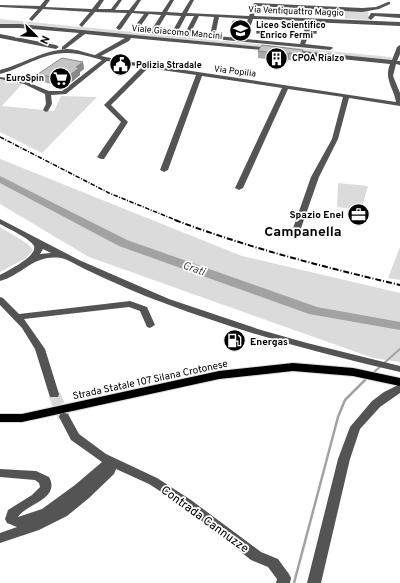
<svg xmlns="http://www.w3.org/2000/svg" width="400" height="583" viewBox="0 0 400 583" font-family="Overpass,sans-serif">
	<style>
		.green { fill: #dbdbdb }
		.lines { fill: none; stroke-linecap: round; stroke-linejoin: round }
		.stream-far1 { stroke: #a2a2a2; stroke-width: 2 }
		.stream { stroke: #a2a2a2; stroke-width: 2.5 }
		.river { fill: #a2a2a2; fill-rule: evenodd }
		.minor-tunnel { stroke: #d9d9d9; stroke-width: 12; stroke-dasharray: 12 6; stroke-linecap: butt }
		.major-casing { stroke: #dbdbdb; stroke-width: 2 }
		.minor { fill: #545454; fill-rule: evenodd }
		.major { fill: #000; fill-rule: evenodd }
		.rail-far1 { stroke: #000; stroke-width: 1.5; stroke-dasharray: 4.5 1.5 1 1.5; stroke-linecap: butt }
		.rail { stroke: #000; stroke-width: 2; stroke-dasharray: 6 2 1 2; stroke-linecap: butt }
		.wall { fill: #a9a9a9 }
		.shaded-wall { fill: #898989 }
		.building { fill: #c4c4c4; stroke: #898989 }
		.labels { text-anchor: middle; stroke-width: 3.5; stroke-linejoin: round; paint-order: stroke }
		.far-street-label { font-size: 9px; fill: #000; stroke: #fff }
		.far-poi-label { font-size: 9px; font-weight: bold; fill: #000; stroke: #fff; text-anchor: start }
		.poi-label { font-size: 10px; font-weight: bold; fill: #000; stroke: #fff; text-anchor: end }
		.street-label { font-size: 10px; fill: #000; stroke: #fff }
		.water-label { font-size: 11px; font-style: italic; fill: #434343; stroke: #fff }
		.near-street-label { font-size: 12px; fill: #000; stroke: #fff }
		.district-label { font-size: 14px; font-weight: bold; fill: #000; stroke: #fff }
	</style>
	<rect width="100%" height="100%" fill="#fff"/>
	<!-- green -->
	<path class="green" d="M 344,10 L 368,11 L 369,20 L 345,19 Z
		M 0,19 L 391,57 L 393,59 L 391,60 L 24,24 L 0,24 Z
		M 0,80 L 9,80 L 22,84 L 2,106 L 54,111 L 61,96 L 97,97 L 42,153 L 0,132 Z
		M 0,159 L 242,256 L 400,293 L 400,362 L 373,358 L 89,257 L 0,204 Z
		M 338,183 L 368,186 L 361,210 L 337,207 Z
		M 0,227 L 28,244 L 33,250 L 26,258 L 0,272 Z
		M 400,247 L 400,280 L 388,278 Z"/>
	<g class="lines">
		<!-- stream-far1 -->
		<path class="stream-far1" d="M 373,373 L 400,349
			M 365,380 L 368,377"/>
		<!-- stream -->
		<path class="stream" d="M 294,583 L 338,417 L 345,400 L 366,379"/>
		<!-- river -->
		<path class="river" d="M 0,176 L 127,240 L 317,307 L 400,322 L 400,330 L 309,314 L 119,246 L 0,183 Z"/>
		<!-- minor-tunnel -->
		<path class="minor-tunnel" d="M 54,394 L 64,417"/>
		<defs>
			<path id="major" d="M 293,363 L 353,368 L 400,378 L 400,386 L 353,376 L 293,371 L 219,379 L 22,422 L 0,422 L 0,414 L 22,414 L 219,371 Z"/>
		</defs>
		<!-- major casing -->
		<use href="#major" class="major-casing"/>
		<!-- minor -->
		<path class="minor" d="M 45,0 L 50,0 L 45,7 L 92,9 L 99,0 L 104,0 L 98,9 L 111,9 L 118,0 L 122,0 L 115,10 L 129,10 L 137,0 L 141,0 L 134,11 L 162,12 L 170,0 L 174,0 L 167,12 L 182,13 L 190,0 L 194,0 L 187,13 L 249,16 L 253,4 L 255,3 L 362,8 L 376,7 L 388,2 L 390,2 L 390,4 L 379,9 L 362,12 L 257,6 L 254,16 L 400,22 L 400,26 L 310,22 L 310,33 L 305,44 L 332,47 L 333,48 L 330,50 L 151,33 L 150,32 L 161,15 L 149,14 L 137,31 L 135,32 L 132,30 L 144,14 L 132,13 L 121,29 L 119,30 L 116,28 L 127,13 L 95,12 L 82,27 L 79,25 L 90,12 L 43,9 L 32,21 L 29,19 L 38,9 L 0,7 L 0,5 L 40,6 ZM 166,15 L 181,16 L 172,32 L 156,31 ZM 186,16 L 194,16 L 185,33 L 177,33 ZM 199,16 L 214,17 L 210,36 L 190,34 ZM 219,17 L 248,19 L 241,38 L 215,36 ZM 253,19 L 305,21 L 304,33 L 300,44 L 246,39 Z
			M 371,13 L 400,14 L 400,18 L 375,16 L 371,20 L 368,18 Z
			M 0,24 L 20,24 L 271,48 L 273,49 L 273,51 L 131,38 L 129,41 L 101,56 L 125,61 L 396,102 C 393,86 384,80 390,64 L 292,54 L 289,52 L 292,50 L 392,60 L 397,47 L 400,45 L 400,54 L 397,61 L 400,61 L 400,65 L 396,64 L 393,76 L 400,93 L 400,106 L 349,98 L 338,139 L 319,177 L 299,234 L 295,236 L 291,234 L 311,177 L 332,139 L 343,97 L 288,89 L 243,188 L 239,190 L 235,188 L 282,88 L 202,76 L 168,170 L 164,172 L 160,170 L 196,75 L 148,68 L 111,105 L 128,122 L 104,159 L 101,159 L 97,157 L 121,122 L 104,105 L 142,67 L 107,61 L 66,94 L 51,95 L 52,104 L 48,111 L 46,112 L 43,110 L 46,104 L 45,94 L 24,84 L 0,79 L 0,77 L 22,80 L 49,91 L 62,91 L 102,60 C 91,57 79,53 68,53 C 44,52 23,68 0,74 L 0,70 C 23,64 43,50 68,49 C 76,49 86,53 95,55 L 125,38 L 85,34 L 64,50 L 62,49 L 62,47 L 79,33 L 20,28 L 0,28 Z
			M 0,34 L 56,45 L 59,47 L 56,49 L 0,38 Z
			M 0,219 L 79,260 L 169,299 L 261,330 L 307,343 L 400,366 L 400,372 C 320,354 241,332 164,303 C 138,294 113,282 89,271 C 81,268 68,259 61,258 C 33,254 23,275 0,281 L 0,275 C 7,271 38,256 34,246 C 31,239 7,228 0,224 ZM 43,249 L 51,253 L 40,254 Z
			M 0,297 L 3,298 L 19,314 L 130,301 L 147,307 L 155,325 L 150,328 L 147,327 L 140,311 L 129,307 L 24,319 L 45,349 L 59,394 L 58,397 L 50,397 L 49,394 L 35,349 L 22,328 L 0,305 Z
			M 400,384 L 400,393 L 380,407 L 360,429 L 350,459 L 321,583 L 307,583 L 338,459 L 350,427 L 372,401 L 384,392 Z
			M 64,413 L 68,414 L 79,434 L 106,454 L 157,478 L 191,500 L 261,552 L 278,559 L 289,574 L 291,578 L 290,583 L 276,583 L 277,579 L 268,567 L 251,560 L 183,506 L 149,484 L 116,469 L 114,474 L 89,498 L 67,516 L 39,530 L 0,543 L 0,533 L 17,527 L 7,523 L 5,519 L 8,510 L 32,495 L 40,487 L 39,483 L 35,480 L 0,477 L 0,469 L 36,471 L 49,477 C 61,499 26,504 18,517 L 42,509 L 75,485 L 102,462 L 71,440 L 59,417 L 60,414 Z"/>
		<!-- major -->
		<use href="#major" class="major"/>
		<!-- rail-far1 -->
		<path class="rail-far1" d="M 0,137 L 109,193 L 178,221"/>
		<!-- rail -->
		<path class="rail" d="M 175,220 C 249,248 324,267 400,285"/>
	</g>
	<!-- wall -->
	<path class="wall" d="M 231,27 L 243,27 L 241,33 L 231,32 Z
		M 303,50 L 303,57 L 300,61 L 288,60 L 287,62 L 258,58 L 258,51 Z
		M 83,62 L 84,69 L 80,72 L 80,75 L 68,85 L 64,84 L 60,86 L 39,81 L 38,74 Z"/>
	<!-- shaded-wall -->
	<path class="shaded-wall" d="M 243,21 L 243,27 L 241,33 L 241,27 Z
		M 303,50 L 303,57 L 300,61 L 301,54 Z
		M 289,53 L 288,60 L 287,62 L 288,54 Z
		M 83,62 L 84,69 L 80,72 L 80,75 L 68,85 L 67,77 L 76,67 Z
		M 63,76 L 64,84 L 60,86 L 59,79 Z"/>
	<!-- building -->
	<path class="building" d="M 233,21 L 243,21 L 241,27 L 231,27 Z
		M 262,45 L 303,50 L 301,54 L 289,53 L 288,54 L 258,51 Z
		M 62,58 L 83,62 L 76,67 L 79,68 L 67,77 L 63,76 L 59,79 L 38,74 Z"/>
	<!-- icons -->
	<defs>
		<symbol id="university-disc" viewBox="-11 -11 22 22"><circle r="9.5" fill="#000" stroke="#fff"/><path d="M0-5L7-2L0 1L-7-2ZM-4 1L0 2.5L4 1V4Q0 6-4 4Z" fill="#fff"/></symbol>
		<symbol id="building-disc" viewBox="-11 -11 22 22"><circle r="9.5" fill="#000" stroke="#fff"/><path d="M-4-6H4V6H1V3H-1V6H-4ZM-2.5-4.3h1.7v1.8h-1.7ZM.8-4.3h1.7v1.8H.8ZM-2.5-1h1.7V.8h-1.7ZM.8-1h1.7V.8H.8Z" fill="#fff"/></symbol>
		<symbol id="civic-disc" viewBox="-11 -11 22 22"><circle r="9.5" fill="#000" stroke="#fff"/><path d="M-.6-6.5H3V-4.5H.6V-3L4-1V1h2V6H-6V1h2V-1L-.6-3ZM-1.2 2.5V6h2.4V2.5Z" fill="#fff"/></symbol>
		<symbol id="supermarket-disc" viewBox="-11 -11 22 22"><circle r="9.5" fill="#000" stroke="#fff"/><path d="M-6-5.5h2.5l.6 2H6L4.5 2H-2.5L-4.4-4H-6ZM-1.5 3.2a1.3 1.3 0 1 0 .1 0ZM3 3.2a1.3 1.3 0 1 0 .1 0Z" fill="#fff"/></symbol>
		<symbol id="office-disc" viewBox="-11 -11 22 22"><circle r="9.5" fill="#000" stroke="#fff"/><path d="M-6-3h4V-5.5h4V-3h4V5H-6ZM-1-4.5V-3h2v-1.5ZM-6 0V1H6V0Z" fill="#fff"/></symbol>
		<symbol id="fuel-disc" viewBox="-11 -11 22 22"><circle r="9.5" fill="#000" stroke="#fff"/><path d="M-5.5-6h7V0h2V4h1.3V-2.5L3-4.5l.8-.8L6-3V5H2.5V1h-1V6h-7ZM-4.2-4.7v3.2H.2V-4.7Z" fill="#fff"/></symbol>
	</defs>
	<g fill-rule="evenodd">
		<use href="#university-disc" x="228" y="18" width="25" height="25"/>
		<use href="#building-disc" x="264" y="46" width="25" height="25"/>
		<use href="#civic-disc" x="108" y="52" width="25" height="25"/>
		<use href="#supermarket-disc" x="48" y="66" width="25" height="25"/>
		<use href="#office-disc" x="346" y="202" width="25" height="25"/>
		<use href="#fuel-disc" x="222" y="328" width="25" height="25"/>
	</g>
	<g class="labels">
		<!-- far-street labels -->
		<g class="far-street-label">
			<text transform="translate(296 11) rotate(2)" y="3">Via Ventiquattro Maggio</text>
			<text transform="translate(177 32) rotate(5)" y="3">Viale Giacomo Mancini</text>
			<text transform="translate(235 71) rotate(7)" y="3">Via Popilia</text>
		</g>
		<!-- far-poi labels -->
		<g class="far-poi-label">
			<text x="256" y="28">Liceo Scientifico<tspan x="256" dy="10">"Enrico Fermi"</tspan></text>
			<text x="292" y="61">CPOA Rialzo</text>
			<text x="136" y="68">Polizia Stradale</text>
			<text x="44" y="81" text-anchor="end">EuroSpin</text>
		</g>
		<!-- poi labels -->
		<g class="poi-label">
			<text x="344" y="218">Spazio Enel</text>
			<text x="250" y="345" text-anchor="start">Energas</text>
		</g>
		<!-- street labels -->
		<g class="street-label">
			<text transform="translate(150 379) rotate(-12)" y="4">Strada Statale 107 Silana Crotonese</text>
		</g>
		<!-- water labels -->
		<g class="water-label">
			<text transform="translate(194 268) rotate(20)" y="4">Crati</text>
		</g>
		<!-- near-street labels -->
		<g class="near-street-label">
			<text transform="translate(205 519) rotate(36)" y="4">Contrada Cannuzze</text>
		</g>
		<!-- district labels -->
		<g class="district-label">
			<text x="303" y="236">Campanella</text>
		</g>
	</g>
	<!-- north arrow -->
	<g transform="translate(36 36) rotate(114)" stroke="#ffffff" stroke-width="3" paint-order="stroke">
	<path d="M0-3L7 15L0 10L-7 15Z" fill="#000000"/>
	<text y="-6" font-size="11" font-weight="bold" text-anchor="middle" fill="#000000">N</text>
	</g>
</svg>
